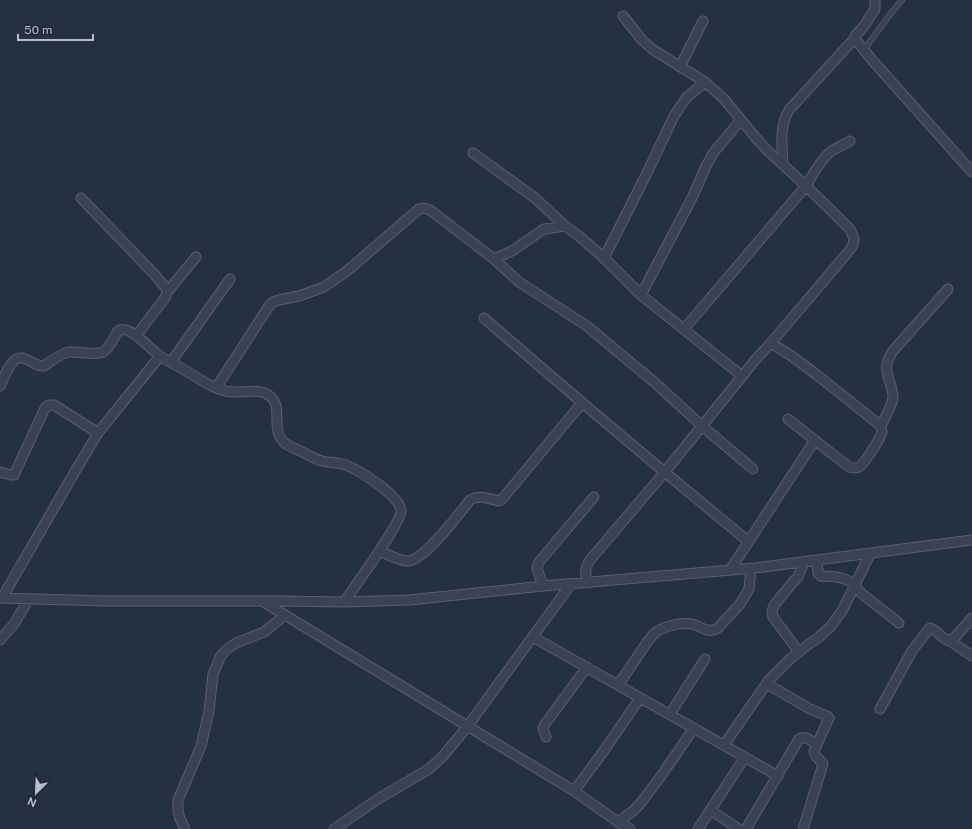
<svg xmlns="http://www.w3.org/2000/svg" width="972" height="829" viewBox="0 0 972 829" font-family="'Public Sans',sans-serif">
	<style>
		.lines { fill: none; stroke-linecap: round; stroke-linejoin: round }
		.lane-casing { stroke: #586070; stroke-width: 6 }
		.street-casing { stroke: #586070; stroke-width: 11 }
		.lane { stroke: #3a4253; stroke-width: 4.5 }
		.street { stroke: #3a4253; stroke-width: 9 }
	</style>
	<rect width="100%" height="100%" fill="#253043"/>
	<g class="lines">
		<defs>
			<path id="lane" d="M 864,50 L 888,17 L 902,0"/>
			<path id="street" d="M 875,0 L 875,9 L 864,26 L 855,36 L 855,38 L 856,40 L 872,60 L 972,172
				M 680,67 L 703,21
				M 473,153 L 535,198 L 565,226 L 579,236 L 604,258 L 641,295 L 742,376
				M 783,165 C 782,146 779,127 789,110 L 855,38
				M 81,198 L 155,275 L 168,291 L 165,298 L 136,336
				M 604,258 L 646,175 L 674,116 L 686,98 L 705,82
				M 494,259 L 512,251 L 544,229 L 565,226
				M 168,291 L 196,257
				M 641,295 L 693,196 L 706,166 L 714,152 L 740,121
				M 484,318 C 571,394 659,468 748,541
				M 684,329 L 806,186 C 813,174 820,161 830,152 C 836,148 843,145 850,141
				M 771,343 L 793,357 L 817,375 L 881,426 L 882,432 C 880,439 865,463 859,467 C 856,469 853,468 849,467 L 788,419
				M 171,362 L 230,279
				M 0,386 C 4,377 12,355 23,358 C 30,360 35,365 41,366 L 44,366 C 51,361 60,354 69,352 C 79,351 95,356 103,352 C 110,348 114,337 118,331 C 121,329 123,329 126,330 C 137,333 150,349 160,356 C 166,360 174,364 181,368 C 197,377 214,391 233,392 C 246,393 260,387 271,397 C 281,406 274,423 279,435 C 280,439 283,441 286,444 C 293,448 301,451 308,455 C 312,457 317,460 322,461 C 330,463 337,462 346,465 C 360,471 398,494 401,510 C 402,522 353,589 344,602
				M 216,388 L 269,306 L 273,302 L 279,300 L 299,296 L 324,287 L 347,271 L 419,209 C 425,207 429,209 434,213 L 494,259 L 519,282 L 587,326 L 607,343 L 653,381 L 702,426 L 753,469
				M 881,426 C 885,417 892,407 893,397 C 893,384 883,373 888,360 C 889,358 891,355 892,352 L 948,289
				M 0,472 L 11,475 L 14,475 L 45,408 L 49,405 L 54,405 L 98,433
				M 380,551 C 387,554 401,562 409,561 C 426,558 458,515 470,500 C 479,494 489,499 499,501 L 503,498 L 582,403
				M 817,560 L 818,573 L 821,576 C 836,577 842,576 856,585
				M 730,570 L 815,440
				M 588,583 C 585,573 584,569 590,560 L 664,473 L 756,359 L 771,343 L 849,251 L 853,245 L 854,239 L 850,229 L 806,186 L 768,151 L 756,138 L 724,99 L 705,82 L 652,49 L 642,40 L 623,16
				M 543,586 L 537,568 L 539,562 L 594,497
				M 855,587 L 861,593 L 899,623
				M 0,598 L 106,601 L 279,601 L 344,602 L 409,600 L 543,586 L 755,568 L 972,540
				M 2,598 L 73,475 L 98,433 L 160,356
				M 262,601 L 574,791 L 618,822 L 630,829
				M 533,637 L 778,776
				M 0,640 L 14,624 L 29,599
				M 950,641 L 972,656
				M 799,652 L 773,617 L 772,613 L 773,608 L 775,604 L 793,582 L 798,577 L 804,562
				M 767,684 L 810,709 L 827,716 L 829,718 L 814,751 C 814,757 820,759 823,764 L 803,829
				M 618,685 C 625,675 632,665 639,654 C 644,647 649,638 656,632 C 665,626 681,622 692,624 C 702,627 708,634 718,628 L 740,604 L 749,589 L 751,568
				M 880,709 L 912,651 L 928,630 L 930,628 C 938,630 941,639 950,641 L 956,636 L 972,618
				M 670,714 L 705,659
				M 546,737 L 543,728 L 545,724 L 587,667
				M 724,745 L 769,680 L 790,659 L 809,644 L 818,638 L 831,626 L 842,611 L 849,597 L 870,554
				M 574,791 L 603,752 L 640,698
				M 710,810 L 739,829
				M 618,822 L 633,811 L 640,804 L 661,776 L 694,728
				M 185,829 L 180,819 L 178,810 L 178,800 L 201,746 L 209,711 L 213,674 L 217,665 L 220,657 L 227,649 L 236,643 L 264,632 L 285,615
				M 334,829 L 378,799 L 429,769 L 443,756 L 467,727 L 571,584
				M 698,829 L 745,757
				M 746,829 L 799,739 C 805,735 811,741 817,744"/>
		</defs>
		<!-- lane casing -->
		<use href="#lane" class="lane-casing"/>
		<!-- street casing -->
		<use href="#street" class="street-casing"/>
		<!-- lane -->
		<use href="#lane" class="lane"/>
		<!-- street -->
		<use href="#street" class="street"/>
	</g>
	<!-- north arrow -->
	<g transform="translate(36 793) rotate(204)" stroke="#1f2738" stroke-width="3" paint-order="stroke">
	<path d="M0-3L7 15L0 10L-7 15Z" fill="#b7becc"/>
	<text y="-6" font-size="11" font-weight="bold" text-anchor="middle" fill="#b7becc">N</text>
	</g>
	<!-- scale -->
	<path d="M18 34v6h75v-6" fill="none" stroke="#b7becc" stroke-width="2"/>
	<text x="24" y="34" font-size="12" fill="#b7becc" stroke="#1f2738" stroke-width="3" paint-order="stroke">50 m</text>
</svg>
